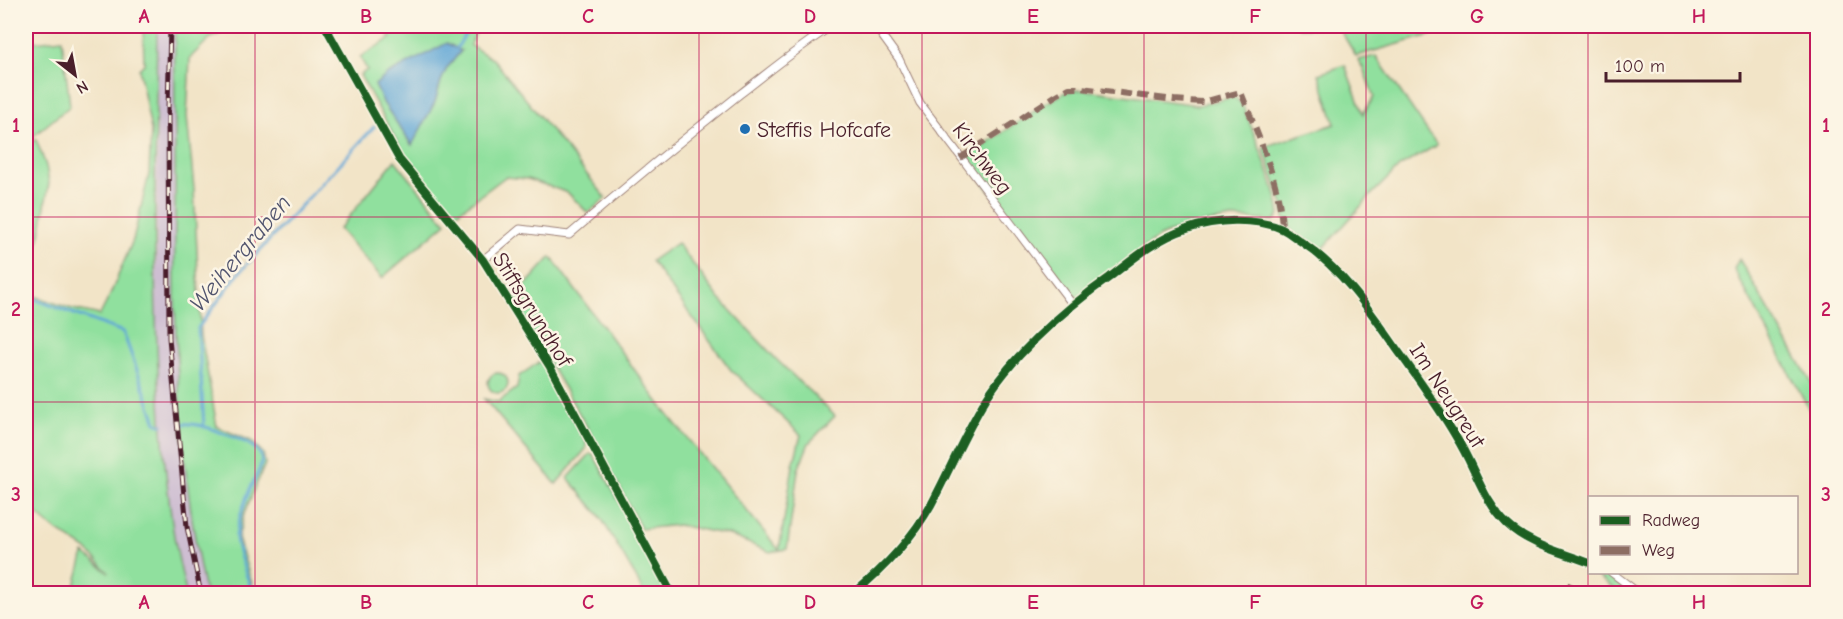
<svg xmlns="http://www.w3.org/2000/svg" width="1843" height="619" viewBox="0 0 1843 619" font-family="'Comic Neue',sans-serif">
	<style>
		.industrial { fill: #cebed2 }
		.green { fill: #90e09e; stroke: #6d8064; stroke-width: 1.5; fill-rule: evenodd }
		.water { fill: #5fa6d6; stroke: #546280; stroke-width: 1.5 }
		.lines { fill: none; stroke-linecap: round; stroke-linejoin: round }
		.stream { stroke: #5fa6d6; stroke-width: 3 }
		.street-casing { stroke: #9e8279; stroke-width: 9 }
		.street { stroke: #fff; stroke-width: 7 }
		.rail-casing { stroke: #4a1f2b; stroke-width: 5 }
		.rail { stroke: #fcf5e5; stroke-width: 3; stroke-dasharray: 9; stroke-linecap: butt }
		.quiet { stroke: #8d6e63; stroke-width: 6; stroke-dasharray: 12 6; stroke-linecap: butt }
		.cycleway-casing { stroke: #fcf5e5; stroke-width: 11 }
		.cycleway { stroke: #1b5e20; stroke-width: 8 }
		.grid { fill: none; stroke: #c2185b; stroke-width: 1.5; stroke-opacity: 0.55 }
		.poi-dot { fill: #1f6fb2; stroke: #fcf5e5; stroke-width: 2 }
		.labels { text-anchor: middle; stroke-width: 5; stroke-linejoin: round; paint-order: stroke }
		.poi-label { font-size: 22px; fill: #4a1f2b; stroke: #fcf5e5; text-anchor: start }
		.street-label { font-size: 22px; fill: #4a1f2b; stroke: #fcf5e5 }
		.water-label { font-size: 24px; font-style: italic; fill: #52556f; stroke: #fcf5e5 }
		.neatline { fill: none; stroke: #c2185b; stroke-width: 2 }
		.grid-label { font-size: 20px; text-anchor: middle; font-weight: bold; fill: #c2185b }
	</style>
	<rect width="100%" height="100%" fill="#fcf5e5"/>
	<filter id="ink" filterUnits="userSpaceOnUse"><feTurbulence type="fractalNoise" baseFrequency=".0167" numOctaves="2"/><feDisplacementMap in="SourceGraphic" scale="12" xChannelSelector="R" yChannelSelector="G"/><feConvolveMatrix kernelMatrix="1 2 1 2 8 2 1 2 1" color-interpolation-filters="sRGB"/></filter>
	<filter id="wash" filterUnits="userSpaceOnUse"><feTurbulence type="fractalNoise" baseFrequency=".008" numOctaves="4" result="noise"/><feDisplacementMap in="SourceGraphic" scale="24" xChannelSelector="R" yChannelSelector="G"/><feGaussianBlur stdDeviation="1.35" result="paint"/><feColorMatrix in="noise" values="0 0 0 0 0 0 0 0 0 0 0 0 0 0 0 0 0 1.4 0 .05"/><feComposite in="paint" operator="in"/></filter>
	<g filter="url(#wash)">
		<rect width="100%" height="100%" fill="#f2e4c7"/>
		<!-- industrial -->
		<path class="industrial" d="M 157,26 L 175,26 L 174,261 L 179,411 L 186,473 L 205,593 L 186,593 L 172,525 L 165,468 L 156,337 Z"/>
		<!-- green -->
		<path class="green" d="M 26,26 L 32,26 L 34,42 L 62,39 L 70,106 L 26,142 Z
			M 143,26 L 157,26 C 155,191 149,358 172,522 C 175,546 181,570 186,593 L 73,593 L 84,553 L 109,573 L 86,549 L 53,528 L 26,504 L 26,293 L 69,308 L 100,315 L 110,295 L 133,240 L 149,174 L 151,130 L 139,69 L 144,64 Z
			M 175,26 L 235,26 L 209,39 L 190,58 L 187,116 L 194,189 L 201,335 L 217,427 L 251,441 L 263,453 L 265,464 L 244,514 L 238,538 L 255,593 L 205,593 C 180,471 173,346 175,222 C 176,156 174,91 175,26 Z
			M 383,26 L 479,26 L 470,45 L 494,60 L 606,198 L 588,213 L 568,193 L 528,179 L 505,177 L 453,216 L 411,162 L 406,163 L 403,159 L 405,156 L 360,75 L 367,70 L 360,57 L 391,38 ZM 461,51 L 447,68 L 441,81 L 435,102 L 411,144 L 384,104 L 375,85 C 400,62 429,59 461,51 Z
			M 1298,26 L 1463,26 L 1356,56 L 1339,28 L 1299,28 Z
			M 1376,56 L 1437,145 L 1399,167 L 1370,196 L 1321,251 L 1294,233 L 1288,226 L 1284,217 L 1283,205 L 1263,147 L 1335,124 L 1319,74 L 1345,65 L 1363,114 L 1374,97 L 1363,68 L 1358,60 Z
			M 1075,90 L 1086,90 L 1198,105 L 1234,97 L 1242,104 C 1249,121 1282,201 1279,214 C 1278,218 1276,219 1273,221 L 1232,218 L 1183,227 L 1159,237 L 1112,271 L 1084,294 L 1078,297 L 1072,296 L 970,165 L 969,155 L 1048,102 L 1066,92 Z
			M 36,139 L 46,166 L 49,183 L 41,230 L 26,290 L 26,147 Z
			M 395,160 L 446,223 L 382,278 L 339,229 Z
			M 677,243 L 719,298 L 777,360 L 835,416 L 809,443 L 798,470 L 787,549 L 770,552 L 729,535 L 678,525 L 641,529 L 596,442 L 512,300 L 551,257 L 665,411 L 779,550 L 793,466 L 801,435 L 731,370 L 651,261 Z
			M 1739,259 L 1817,392 L 1817,424 L 1734,269 Z
			M 541,361 L 586,442 L 586,449 L 556,484 L 484,399 L 498,402 L 517,388 L 519,376 Z
			M488 383a10 10 0 1 1 20 0a10 10 0 1 1-20 0Z
			M 590,454 L 593,454 L 670,593 L 643,593 L 637,579 L 600,516 L 568,478 Z
			M 1600,573 L 1604,574 L 1631,593 L 1620,593 L 1597,576 Z"/>
		<!-- water -->
		<path class="water" d="M 447,43 L 461,51 L 447,68 L 441,81 L 435,102 L 412,145 L 384,104 L 375,85 L 388,74 Z"/>
		<g class="lines">
			<!-- stream -->
			<path class="stream" d="M 457,48 L 470,26
				M 26,296 L 123,332 L 156,422 L 162,425
				M 182,424 C 199,422 215,431 231,436 C 280,454 258,465 246,499 C 242,510 238,524 236,536 C 235,546 249,581 253,594
				M 204,427 L 198,328 L 238,274 L 374,127"/>
		</g>
	</g>
	<g filter="url(#ink)">
		<g class="lines">
			<defs>
				<path id="street" d="M 325,26 L 399,159 L 483,260 L 550,367 L 672,594
					M 875,26 L 899,59 L 920,103 L 1073,305
					M 483,260 L 520,229 L 569,235 C 625,187 682,140 740,94 C 770,71 800,46 832,26
					M 1611,572 L 1640,594
					M 853,594 C 883,569 912,539 931,505 C 951,468 967,427 991,391 C 1013,359 1042,331 1072,306 C 1084,296 1097,286 1110,277 C 1134,258 1158,238 1187,229 C 1216,219 1254,217 1282,229 C 1288,232 1294,237 1300,241 C 1340,267 1369,309 1396,348 C 1417,377 1438,406 1456,437 C 1474,465 1483,501 1507,524 C 1529,545 1562,552 1590,563"/>
			</defs>
			<!-- street casing -->
			<use href="#street" class="street-casing"/>
			<!-- street -->
			<use href="#street" class="street"/>
			<defs>
				<path id="rail" d="M 170,26 L 168,109 L 169,338 L 187,527 L 201,594"/>
			</defs>
			<!-- rail casing -->
			<use href="#rail" class="rail-casing"/>
			<!-- rail -->
			<use href="#rail" class="rail"/>
			<!-- quiet -->
			<path class="quiet" d="M 960,158 L 1055,96 L 1069,88 L 1082,88 L 1174,100 L 1203,102 L 1241,92 C 1257,134 1281,184 1282,229
				M 1566,594 L 1572,581"/>
			<defs>
				<path id="cycleway" d="M 325,26 L 399,159 L 483,260 L 550,367 L 672,594
					M 853,594 C 883,569 912,539 931,505 C 951,468 967,427 991,391 C 1013,359 1042,331 1072,306 C 1084,296 1097,286 1110,277 C 1134,258 1158,238 1187,229 C 1216,219 1254,217 1282,229 C 1288,232 1294,237 1300,241 C 1340,267 1369,309 1396,348 C 1417,377 1438,406 1456,437 C 1474,465 1483,501 1507,524 C 1529,545 1562,552 1590,563"/>
			</defs>
			<!-- cycleway casing -->
			<use href="#cycleway" class="cycleway-casing"/>
			<!-- cycleway -->
			<use href="#cycleway" class="cycleway"/>
		</g>
	</g>
	<!-- grid -->
	<path class="grid" d="M 255,26 L 255,594M 477,26 L 477,594M 699,26 L 699,594M 922,26 L 922,594M 1144,26 L 1144,594M 1366,26 L 1366,594M 1588,26 L 1588,594M 26,217 L 1818,217M 26,402 L 1818,402"/>
	<!-- markers -->
	<circle class="poi-dot" cx="745" cy="129" r="6"/>
	<g class="labels">
		<!-- poi labels -->
		<g class="poi-label">
			<text x="757" y="137">Steffis Hofcafe</text>
		</g>
		<!-- street labels -->
		<g class="street-label">
			<text transform="translate(983 158) rotate(53)" y="8">Kirchweg</text>
			<text transform="translate(533 309) rotate(58)" y="8">Stiftsgrundhof</text>
			<text transform="translate(1448 395) rotate(57)" y="8">Im Neugreut</text>
		</g>
		<!-- water labels -->
		<g class="water-label">
			<text transform="translate(240 253) rotate(-50)" y="8">Weihergraben</text>
		</g>
	</g>
	<!-- margin -->
	<rect width="1843" height="619" fill="none" stroke="#fcf5e5" stroke-width="66"/>
	<!-- legend -->
	<rect x="1588" y="496" width="210" height="78" fill="#fcf5e5" stroke="#b59f9b" stroke-width="1.5"/>
	<rect x="1600" y="516" width="30" height="9" fill="#1b5e20" stroke="#b59f9b" stroke-width="1.5"/>
	<text x="1642" y="526" font-size="18" fill="#4a1f2b">Radweg</text>
	<rect x="1600" y="546" width="30" height="9" fill="#8d6e63" stroke="#b59f9b" stroke-width="1.5"/>
	<text x="1642" y="556" font-size="18" fill="#4a1f2b">Weg</text>
	<!-- north arrow -->
	<g transform="translate(75 75) rotate(149)" stroke="#fcf5e5" stroke-width="4.5" paint-order="stroke">
	<path d="M0-4.5L10 22L0 15L-10 22Z" fill="#4a1f2b"/>
	<text y="-9" font-size="16" font-weight="bold" text-anchor="middle" fill="#4a1f2b">N</text>
	</g>
	<!-- scale -->
	<path d="M1606 72v9h134v-9" fill="none" stroke="#4a1f2b" stroke-width="3"/>
	<text x="1615" y="72" font-size="18" fill="#4a1f2b" stroke="#fcf5e5" stroke-width="4.5" paint-order="stroke">100 m</text>
	<rect x="33" y="33" width="1777" height="553" class="neatline"/>
	<g class="grid-label">
		<text x="144" y="23">A</text>
		<text x="366" y="23">B</text>
		<text x="588" y="23">C</text>
		<text x="810" y="23">D</text>
		<text x="1033" y="23">E</text>
		<text x="1255" y="23">F</text>
		<text x="1477" y="23">G</text>
		<text x="1699" y="23">H</text>
		<text x="16" y="132">1</text>
		<text x="1826" y="132">1</text>
		<text x="16" y="316">2</text>
		<text x="1826" y="316">2</text>
		<text x="16" y="501">3</text>
		<text x="1826" y="501">3</text>
		<text x="144" y="609">A</text>
		<text x="366" y="609">B</text>
		<text x="588" y="609">C</text>
		<text x="810" y="609">D</text>
		<text x="1033" y="609">E</text>
		<text x="1255" y="609">F</text>
		<text x="1477" y="609">G</text>
		<text x="1699" y="609">H</text>
	</g>
</svg>
